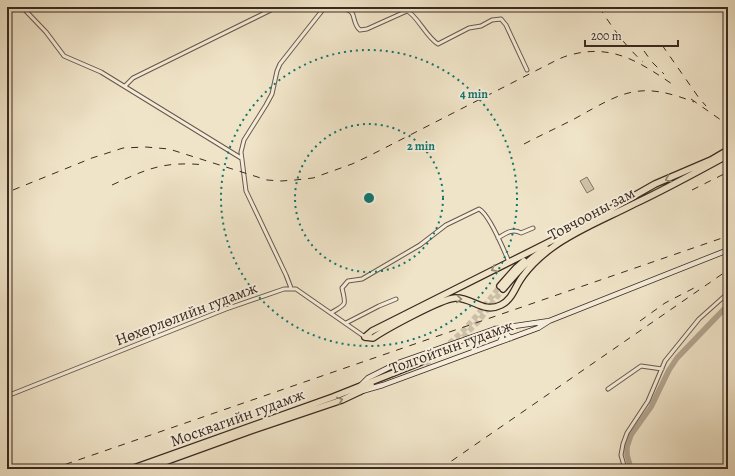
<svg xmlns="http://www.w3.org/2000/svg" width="735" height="476" viewBox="0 0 735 476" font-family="Alegreya,serif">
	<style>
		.garden { fill: #d1c4ac; stroke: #867666 }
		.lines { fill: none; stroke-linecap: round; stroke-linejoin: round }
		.river { stroke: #b2a48f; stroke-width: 5.5 }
		.trunk-tunnel { stroke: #ccbfa7; stroke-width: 5.5; stroke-dasharray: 5.5 3; stroke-linecap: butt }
		.minor-casing { stroke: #68584b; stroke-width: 5 }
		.secondary-casing { stroke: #3a2921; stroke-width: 6 }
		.trunk-casing { stroke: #3a2921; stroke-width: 8 }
		.minor { stroke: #f5eddb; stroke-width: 3 }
		.secondary { stroke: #f5eddb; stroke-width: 4.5 }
		.trunk { stroke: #f0e4c8; stroke-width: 5.5 }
		.rail { stroke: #3a2921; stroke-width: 1; stroke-dasharray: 7 7; stroke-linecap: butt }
		.oneway { stroke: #958674 }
		.ring { fill: none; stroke: #0f766e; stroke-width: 2; stroke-dasharray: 2 4 }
		.labels { text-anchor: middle; stroke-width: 4; stroke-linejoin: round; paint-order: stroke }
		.street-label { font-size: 16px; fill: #3a2921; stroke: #f5eddb }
		.centre { fill: #0f766e; stroke: #f5eddb; stroke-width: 2 }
		.ring-label { font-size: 12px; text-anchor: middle; font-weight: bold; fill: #0f766e; stroke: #f5eddb; stroke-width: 4; stroke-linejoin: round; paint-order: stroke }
	</style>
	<rect width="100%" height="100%" fill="#f0e4c8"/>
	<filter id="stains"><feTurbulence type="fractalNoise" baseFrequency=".005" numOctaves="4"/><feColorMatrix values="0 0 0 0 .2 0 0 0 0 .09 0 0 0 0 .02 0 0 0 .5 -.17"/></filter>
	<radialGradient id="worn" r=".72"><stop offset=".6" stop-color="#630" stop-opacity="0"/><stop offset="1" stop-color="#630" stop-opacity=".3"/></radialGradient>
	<!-- garden -->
	<path class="garden" d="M 587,177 L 594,189 L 587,193 L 580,181 Z"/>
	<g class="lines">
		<!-- river -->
		<path class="river" d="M 631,469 L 627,455 L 627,447 L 631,435 L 651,407 L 669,370 L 677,358 L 728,305"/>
		<!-- trunk-tunnel -->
		<path class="trunk-tunnel" d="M 457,343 L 478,322 L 503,289
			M 421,362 C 458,342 475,318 500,286
			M 425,364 L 446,350"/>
		<defs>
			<path id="minor" d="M 22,7 L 46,32 L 64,56 L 101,72 L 241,158
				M 323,9 C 332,9 349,5 353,15 C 355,21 355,26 360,30 L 367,29 L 407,11 C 416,14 427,38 438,44 L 469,28 L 481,26 L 492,20 L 501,19 L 506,25 L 527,70
				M 125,86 L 133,78 L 277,7
				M 498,238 C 506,233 513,228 521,233 L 533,228
				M 291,288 L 286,275 L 246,191 L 241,152 L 244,140 L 266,105 L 272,94 L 277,71 L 280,64 L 325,7
				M 331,313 C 347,303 346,306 342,288 L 348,281 L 362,279 L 420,245 L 446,225 L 479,209 C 489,214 504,250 509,262
				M 346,323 L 379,306 L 396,299
				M 608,389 L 641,366 L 662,369
				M 7,396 L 226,309 L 284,289 L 296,289 L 365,337
				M 625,469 L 621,455 L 623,444 L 627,433 L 648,401 L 665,361 L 699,319 L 728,293"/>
			<path id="secondary" d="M 510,327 L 506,334 L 511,338
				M 495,329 L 502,334 L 502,337 L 500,342
				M 361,385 L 368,378 L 398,363 L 495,329 L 549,321 L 728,250
				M 362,391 L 383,385 L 497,343 L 538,328 L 549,321"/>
			<path id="trunk" d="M 500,286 L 516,268 L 524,261
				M 503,289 C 514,276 531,255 547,249
				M 365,337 L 373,338 C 386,329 441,299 455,298 C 472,297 483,314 501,305 C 513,299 515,286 523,276 C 531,265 542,255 553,247 C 578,229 607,218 634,204 C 666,189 697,172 728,155
				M 365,337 L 372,331 L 392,321 L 583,225 L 655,184 L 711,160 L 728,150
				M 131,469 L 333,397 L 421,362
				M 145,469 L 253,430 L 342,400 L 359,392 L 371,385"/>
		</defs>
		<!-- minor casing -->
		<use href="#minor" class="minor-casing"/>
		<!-- secondary casing -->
		<use href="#secondary" class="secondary-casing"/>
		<!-- trunk casing -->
		<use href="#trunk" class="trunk-casing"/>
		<!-- minor -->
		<use href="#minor" class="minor"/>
		<!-- secondary -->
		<use href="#secondary" class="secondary"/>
		<!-- trunk -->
		<use href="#trunk" class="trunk"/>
		<!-- rail -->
		<path class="rail" d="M 599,7 C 612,27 625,46 643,62
			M 662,45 L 699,98 L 706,106
			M 644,51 L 652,62 L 664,74
			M 691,99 L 728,125
			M 524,144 C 541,135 559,127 576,118 C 624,91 640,81 694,102
			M 112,185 C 149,168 164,161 206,165
			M 13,190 L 92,158 L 123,148 L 146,147 L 169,149 L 267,180 L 281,181 L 295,180 L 313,178 L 352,164 L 369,156 L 547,65 C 555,61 562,57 570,55 C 613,43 641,63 675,86
			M 692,190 L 728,172
			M 640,321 L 665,303 L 694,288
			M 52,469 L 728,236
			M 440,469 L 728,270"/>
	</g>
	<!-- one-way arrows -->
	<defs><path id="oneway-chevron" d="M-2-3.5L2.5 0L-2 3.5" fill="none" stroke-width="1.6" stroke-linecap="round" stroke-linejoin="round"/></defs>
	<g class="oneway">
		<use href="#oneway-chevron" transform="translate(668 179) rotate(157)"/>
		<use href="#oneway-chevron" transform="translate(494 269) rotate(153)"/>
		<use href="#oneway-chevron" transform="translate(459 299) rotate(4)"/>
		<use href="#oneway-chevron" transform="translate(340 400) rotate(-20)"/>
	</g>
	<!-- distance rings -->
	<g class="ring">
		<circle cx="369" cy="198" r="74"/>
		<circle cx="369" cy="198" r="148"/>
	</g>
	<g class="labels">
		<!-- street labels -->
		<g class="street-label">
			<text transform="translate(591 213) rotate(-28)" y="6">Товчооны зам</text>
			<text transform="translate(186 313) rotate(-21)" y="6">Нөхөрлөлийн гудамж</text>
			<text transform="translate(451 346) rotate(-20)" y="6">Толгойтын гудамж</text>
			<text transform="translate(237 417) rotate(-20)" y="6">Москвагийн гудамж</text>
		</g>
	</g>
	<circle cx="369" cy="198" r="6" class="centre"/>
	<g class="ring-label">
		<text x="474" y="98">4 min</text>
		<text x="421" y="150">2 min</text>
	</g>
	<!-- margin -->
	<rect width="735" height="476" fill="none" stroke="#f0e4c8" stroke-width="24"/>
	<rect x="8" y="8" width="719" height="460" fill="none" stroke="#3a2921" stroke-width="2"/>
	<rect x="12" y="12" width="711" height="452" fill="none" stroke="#3a2921"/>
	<!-- scale -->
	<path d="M585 40v6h93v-6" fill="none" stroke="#3a2921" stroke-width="2"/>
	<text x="591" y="40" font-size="12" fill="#3a2921" stroke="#f5eddb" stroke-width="3" paint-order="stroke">200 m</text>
	<rect width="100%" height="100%" filter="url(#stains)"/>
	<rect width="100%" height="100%" fill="url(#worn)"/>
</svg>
